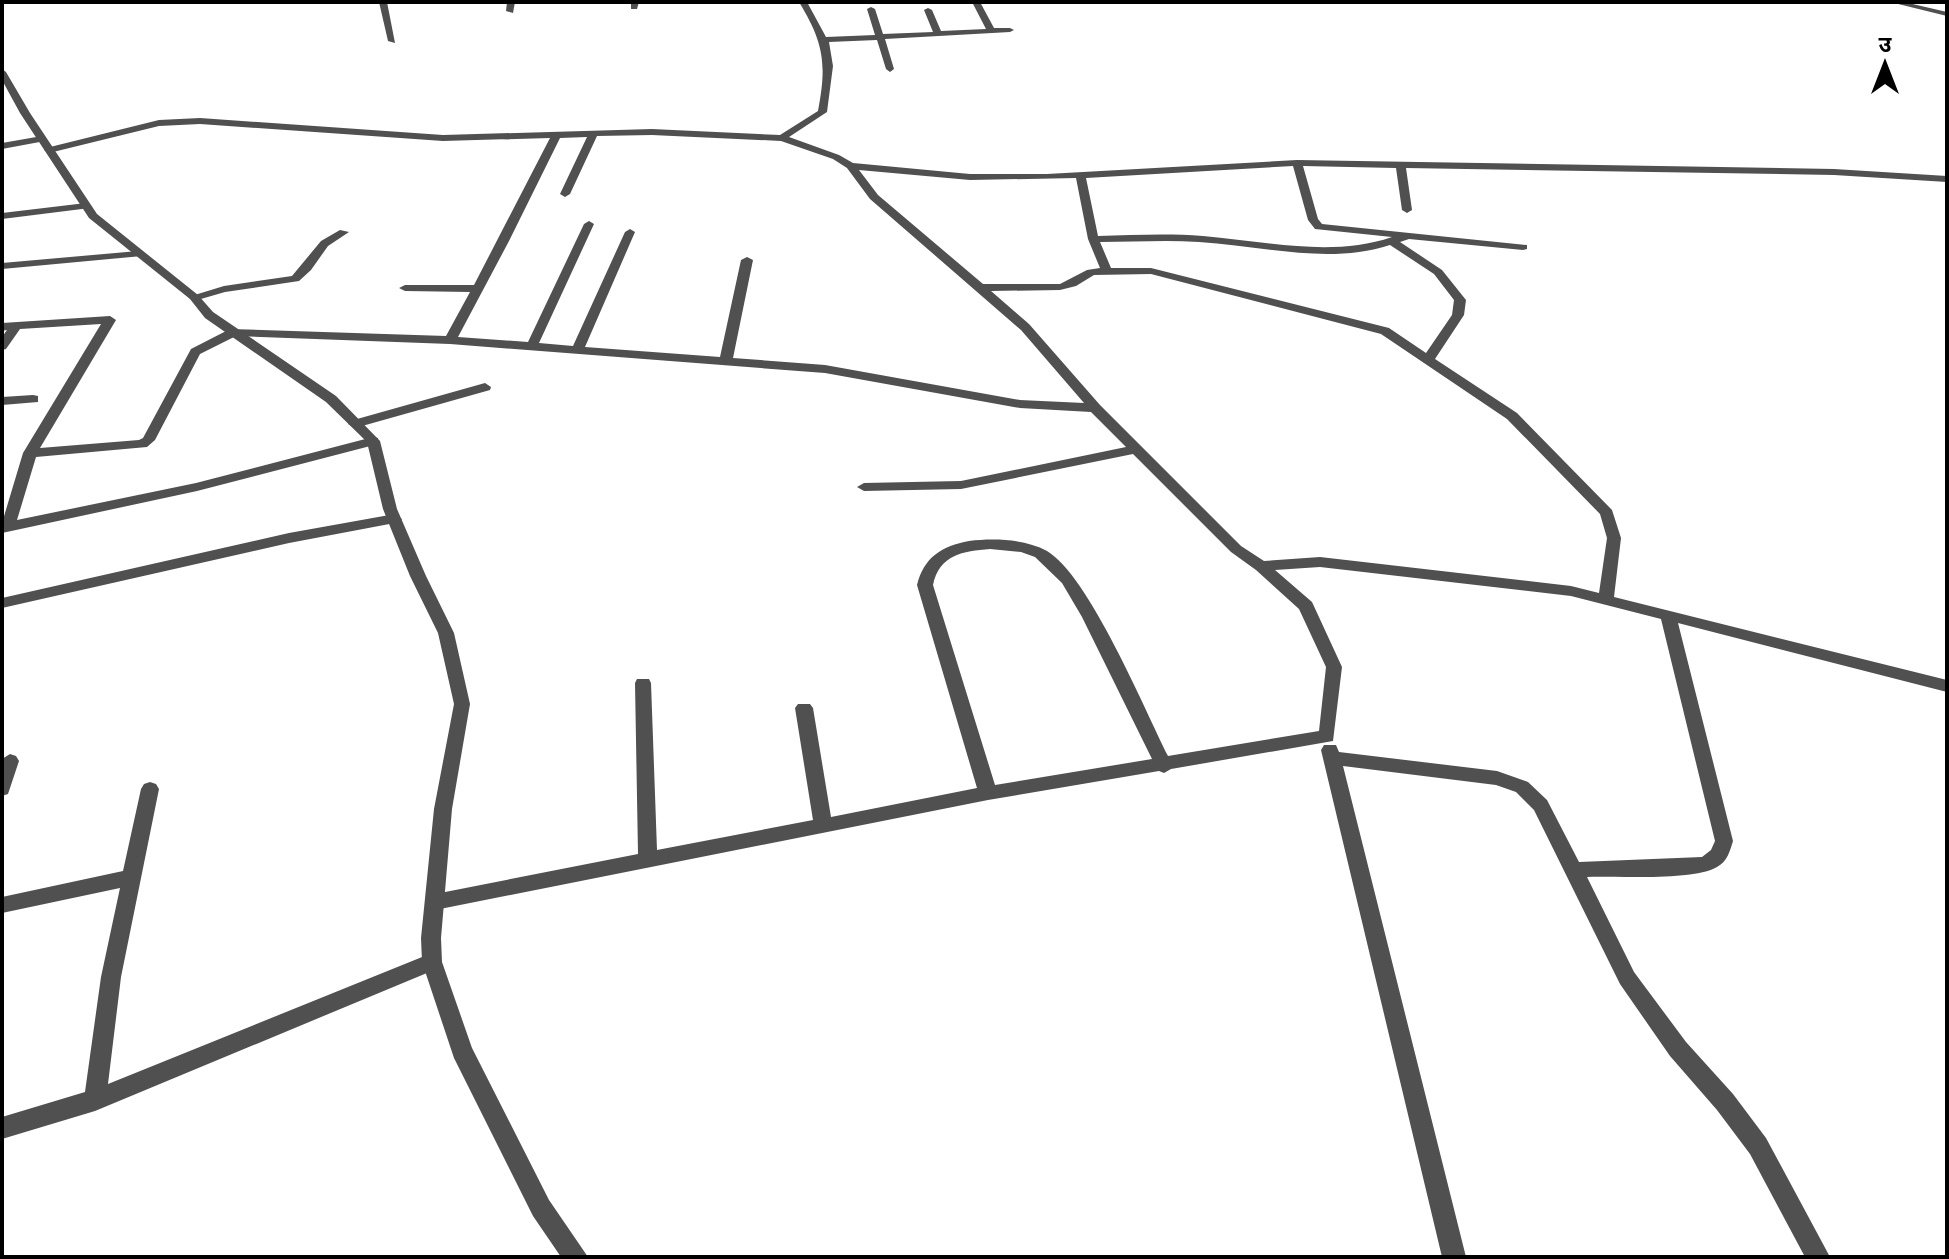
<svg xmlns="http://www.w3.org/2000/svg" width="1949" height="1259" viewBox="0 0 1949 1259" font-family="'Asap Condensed','Noto Sans Devanagari',sans-serif">
	<style>
		.lines { fill: none; stroke-linecap: round; stroke-linejoin: round }
		.minor { fill: #505050; fill-rule: evenodd }
		.tertiary { fill: #505050; fill-rule: evenodd }
	</style>
	<rect width="100%" height="100%" fill="#fff"/>
	<g class="lines">
		<!-- minor -->
		<path class="minor" d="M 379,2 L 387,2 L 395,43 L 388,41 Z
			M 507,2 L 515,2 L 513,13 L 506,11 Z
			M 631,2 L 639,2 L 637,9 L 631,9 Z
			M 799,2 L 807,2 L 826,37 L 875,35 L 867,9 L 871,7 L 875,9 L 883,34 L 933,32 L 924,10 L 928,8 L 932,10 L 941,31 L 986,29 L 972,2 L 980,2 L 994,28 L 1010,28 L 1014,30 L 1010,32 L 885,39 L 894,69 L 890,72 L 886,69 L 877,40 L 829,42 L 833,66 L 827,112 L 789,137 L 839,155 L 853,163 L 970,174 L 1047,174 L 1297,160 L 1834,169 L 1947,176 L 1947,182 L 1834,175 L 1406,168 L 1412,210 L 1407,213 L 1402,210 L 1396,168 L 1303,166 L 1318,219 L 1322,224 L 1527,245 L 1527,249 L 1523,250 L 1409,239 L 1400,242 L 1442,270 L 1466,300 L 1464,315 L 1435,359 L 1517,413 L 1612,510 L 1621,538 L 1614,597 L 1947,680 L 1947,692 L 1678,623 L 1733,841 C 1730,851 1727,862 1717,867 C 1694,881 1617,876 1587,877 L 1634,972 L 1686,1042 L 1733,1094 L 1766,1138 L 1830,1257 L 1805,1257 L 1750,1154 L 1717,1110 L 1670,1056 L 1620,984 L 1534,810 L 1516,792 L 1496,785 L 1343,766 L 1466,1257 L 1442,1257 L 1321,750 L 1324,745 L 1336,745 L 1339,752 L 1497,771 L 1528,782 L 1547,800 L 1579,862 L 1702,857 L 1711,850 L 1715,841 L 1661,619 L 1571,596 L 1320,567 L 1275,570 L 1312,602 L 1342,667 L 1333,741 L 1171,769 L 1164,773 L 1159,771 L 988,800 L 435,910 L 428,908 L 425,902 L 428,896 L 435,894 L 638,854 L 635,683 L 637,679 L 649,679 L 651,683 L 657,850 L 813,820 L 795,708 L 798,704 L 810,704 L 813,708 L 831,817 L 977,788 L 917,585 C 924,557 942,546 969,541 C 994,538 1025,539 1047,551 C 1089,576 1144,708 1168,756 L 1319,731 L 1326,667 L 1299,609 L 1256,570 L 1231,552 L 1133,454 L 961,489 L 864,491 L 857,487 L 864,483 L 961,481 L 1126,447 L 1091,412 L 1020,408 L 825,373 L 450,344 L 236,336 L 200,354 L 155,440 L 147,447 L 36,457 L 17,520 L 196,483 L 373,437 L 378,438 L 378,444 L 197,491 L 2,533 L 2,523 L 23,453 L 101,324 L 20,329 L 6,349 L 2,350 L 2,337 L 7,330 L 2,331 L 2,323 L 110,316 L 116,320 L 40,448 L 139,440 L 143,438 L 191,349 L 230,329 L 446,336 L 470,292 L 405,291 L 399,288 L 405,285 L 474,285 L 550,138 L 443,141 L 200,124 L 159,126 L 49,153 L 44,150 L 46,148 L 159,120 L 200,118 L 443,135 L 652,129 L 780,135 L 818,111 C 827,64 824,43 799,2 ZM 652,135 L 781,141 L 833,159 L 847,168 L 870,199 L 1021,330 L 1084,403 L 1020,400 L 825,365 L 733,358 L 753,260 L 747,257 L 741,260 L 720,357 L 585,347 L 635,232 L 630,229 L 625,232 L 573,346 L 539,343 L 594,224 L 589,221 L 584,224 L 528,342 L 458,337 L 509,241 L 560,138 L 587,137 L 560,194 L 565,197 L 570,194 L 597,136 ZM 1293,166 L 1308,220 L 1315,229 L 1392,237 C 1331,258 1265,241 1203,236 C 1168,233 1133,235 1098,236 L 1086,178 ZM 859,170 L 970,180 L 1076,178 L 1088,239 L 1100,268 L 1087,270 L 1060,284 L 983,284 L 878,195 ZM 1100,242 C 1133,242 1166,240 1199,242 C 1262,246 1329,265 1390,245 L 1434,274 L 1454,300 L 1452,315 L 1426,353 L 1389,328 L 1151,268 L 1111,268 ZM 1151,274 L 1381,334 L 1507,419 L 1600,514 L 1607,538 L 1599,593 L 1571,586 L 1320,557 L 1264,561 L 1241,546 L 1100,405 L 1029,324 L 991,291 L 1060,290 L 1076,286 L 1094,275 ZM 990,549 L 1021,552 L 1035,557 L 1062,583 L 1082,617 L 1152,759 L 995,785 L 933,585 C 939,555 963,551 990,549 Z
			M 1890,2 L 1904,2 L 1947,12 L 1947,16 Z
			M 42,136 L 45,137 L 45,141 L 2,149 L 2,143 Z
			M 86,203 L 90,204 L 90,208 L 2,219 L 2,213 Z
			M 340,230 L 349,232 L 328,246 L 311,270 L 299,281 L 225,292 L 194,301 L 188,297 L 224,286 L 292,276 L 321,241 Z
			M 138,251 L 142,252 L 142,256 L 2,269 L 2,263 Z
			M 485,383 L 491,387 L 490,390 L 355,428 L 348,424 L 350,421 Z
			M 33,395 L 38,396 L 38,402 L 2,405 L 2,397 Z
			M 395,514 L 402,519 L 400,522 L 289,543 L 2,608 L 2,598 L 289,533 Z
			M 10,754 L 16,756 L 19,761 L 8,794 L 2,796 L 2,759 Z
			M 150,782 L 156,784 L 159,789 L 121,977 L 108,1084 L 432,953 L 439,956 L 442,962 L 439,968 L 95,1111 L 2,1139 L 2,1117 L 85,1092 L 101,977 L 120,888 L 2,913 L 2,897 L 123,871 L 141,789 L 144,784 Z"/>
		<!-- tertiary -->
		<path class="tertiary" d="M 2,69 L 6,72 L 30,113 L 97,214 L 198,295 L 213,312 L 336,396 L 380,441 L 397,509 L 426,576 L 454,633 L 470,704 L 452,809 L 441,938 L 442,962 L 472,1048 L 549,1200 L 588,1257 L 561,1257 L 533,1216 L 454,1058 L 422,962 L 421,938 L 434,809 L 454,704 L 438,633 L 410,576 L 383,509 L 367,442 L 326,402 L 205,318 L 190,299 L 89,218 L 20,113 L 2,80 Z"/>
	</g>
	<!-- border -->
	<rect width="1949" height="1259" fill="none" stroke="#000000" stroke-width="8"/>
	<!-- north arrow -->
	<g transform="translate(1885 64)" stroke="#ffffff" stroke-width="6" paint-order="stroke">
	<path d="M0-6L14 30L0 20L-14 30Z" fill="#000000"/>
	<text y="-12" font-size="22" font-weight="bold" text-anchor="middle" fill="#000000">उ</text>
	</g>
</svg>
